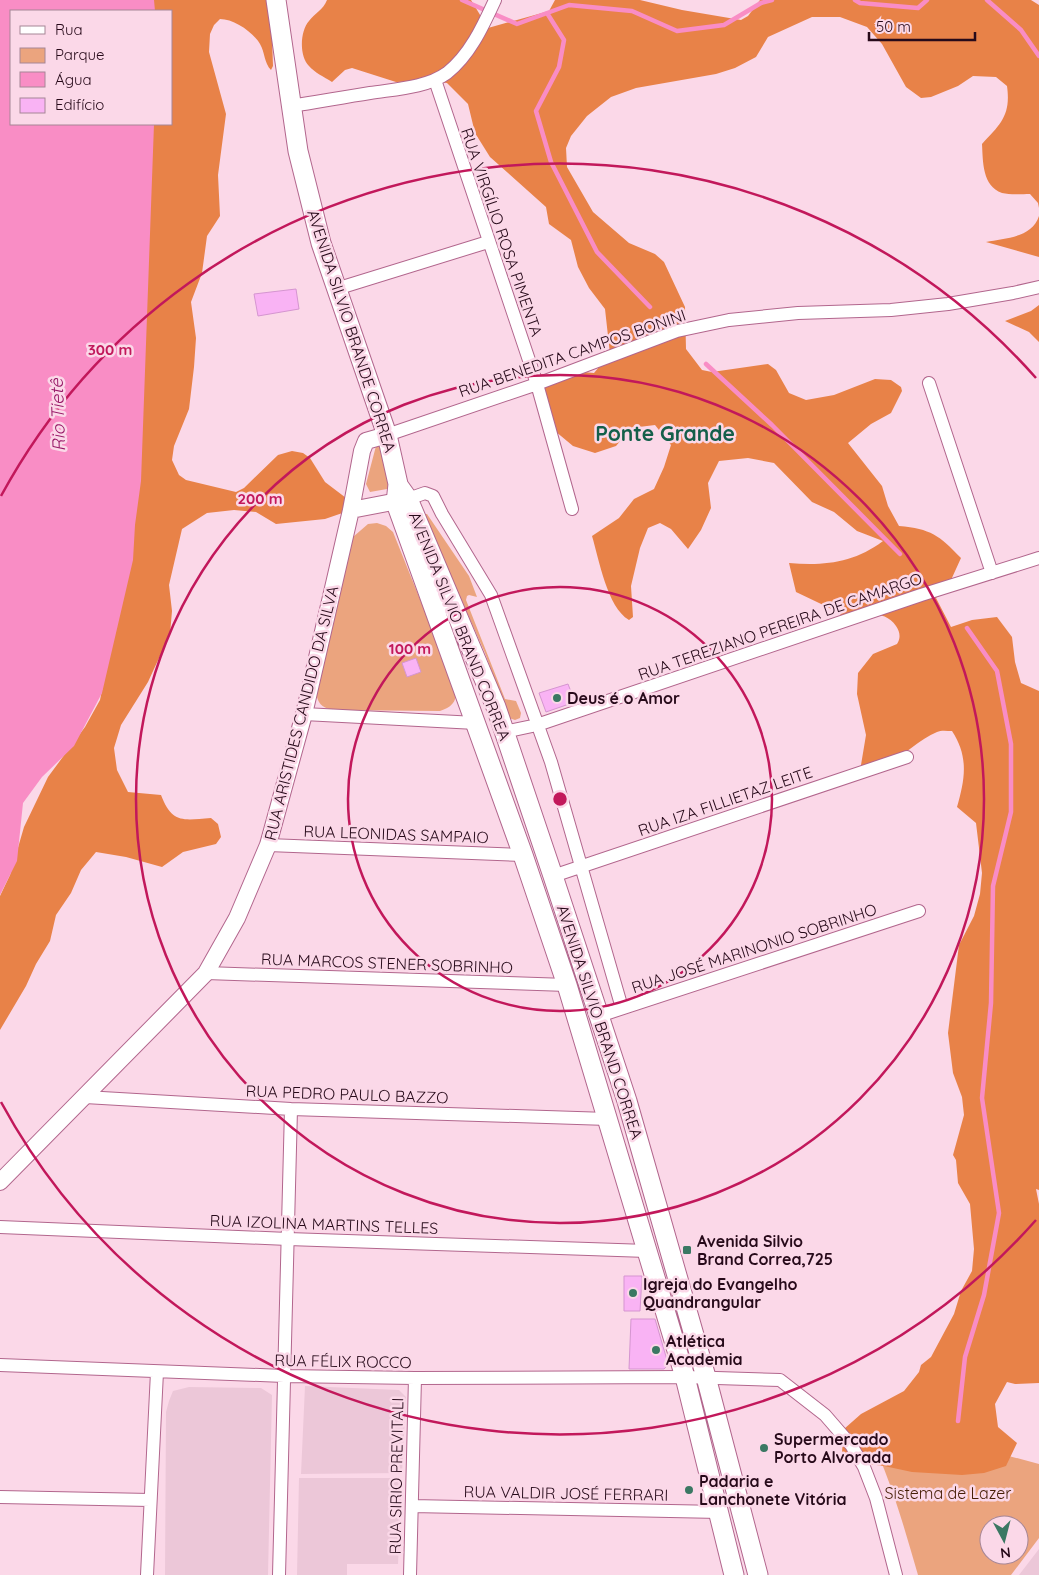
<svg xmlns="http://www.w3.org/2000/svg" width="1039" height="1575" viewBox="0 0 1039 1575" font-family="Quicksand,sans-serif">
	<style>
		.built { fill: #ecc7d8 }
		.green { fill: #eba47e; fill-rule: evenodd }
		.forest { fill: #e88248 }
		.water { fill: #f98dc5 }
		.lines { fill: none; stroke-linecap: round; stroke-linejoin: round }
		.stream { stroke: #f98dc5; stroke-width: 4.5 }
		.building { fill: #f9b3f4; stroke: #d595d0 }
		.minor-casing { stroke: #b2668d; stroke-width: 14 }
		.tertiary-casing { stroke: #b2668d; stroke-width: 18 }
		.secondary-casing { stroke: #b2668d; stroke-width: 21 }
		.minor { stroke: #fff; stroke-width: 12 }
		.tertiary { stroke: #fff; stroke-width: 16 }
		.secondary { stroke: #fff; stroke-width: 19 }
		.ring { fill: none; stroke: #c2185b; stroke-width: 2.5 }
		.poi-dot { fill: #3b7863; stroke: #fbd8e8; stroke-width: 2 }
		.labels { text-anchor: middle; stroke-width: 5; stroke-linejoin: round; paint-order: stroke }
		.street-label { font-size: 16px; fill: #270a1a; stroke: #fbd8e8 }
		.poi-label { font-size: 16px; font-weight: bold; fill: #270a1a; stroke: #fbd8e8; text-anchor: start }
		.park-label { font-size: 16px; fill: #461e05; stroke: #fbd8e8 }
		.water-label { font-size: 18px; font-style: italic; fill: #971867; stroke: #fbd8e8 }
		.district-label { font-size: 21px; font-weight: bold; fill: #145f4a; stroke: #fbd8e8 }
		.centre { fill: #c2185b; stroke: #fbd8e8; stroke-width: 2.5 }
		.ring-label { font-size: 15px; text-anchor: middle; font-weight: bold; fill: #c2185b; stroke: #fbd8e8; stroke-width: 5; stroke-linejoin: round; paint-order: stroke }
	</style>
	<rect width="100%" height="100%" fill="#fbd8e8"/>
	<!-- built -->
	<path class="built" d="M 305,1386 L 399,1390 L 406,1397 L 402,1473 L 301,1474 Z
		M 189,1387 L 261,1388 L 272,1395 L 268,1575 L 165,1575 L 166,1412 L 169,1401 L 173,1391 Z
		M 299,1478 L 402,1478 L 398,1564 L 347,1564 L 347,1575 L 297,1575 Z
		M 1039,1549 L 1039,1575 L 1019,1575 Z"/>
	<!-- green -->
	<path class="green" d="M 379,445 L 392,484 L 387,489 L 370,492 L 366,484 L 376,446 Z
		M 424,514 L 427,514 L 469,576 L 477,597 L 469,595 L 467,596 L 466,600 L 505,699 L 516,701 L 521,713 L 520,718 L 515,720 L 509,718 L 485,653 L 424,516 Z
		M 377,523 L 386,526 L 393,532 L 456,689 C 457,702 452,707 440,711 L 332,710 C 321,707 318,703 316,693 L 353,537 L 368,524 Z
		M 859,1416 L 1039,1464 L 1039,1538 L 1011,1575 L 918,1575 C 902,1520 887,1465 859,1416 ZM 989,1525 L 1019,1525 L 1019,1555 L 989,1555 Z"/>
	<!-- forest -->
	<path class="forest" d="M 150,0 L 269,0 L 271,11 L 273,66 L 271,70 C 264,63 265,52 260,44 C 253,32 234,19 220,19 L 214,25 L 210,34 L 209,52 L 226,114 L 218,175 L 220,216 L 207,236 L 202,273 L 191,302 L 196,338 L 194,367 L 189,409 L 174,446 L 172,460 L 179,475 L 186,480 L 236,492 L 244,488 L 278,455 L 292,451 L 303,453 L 310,458 L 325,482 L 350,501 L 354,509 L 325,519 L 276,524 L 256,512 L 234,510 L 207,513 L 182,529 L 169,585 L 172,611 L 170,634 L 148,682 L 121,725 L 114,748 L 117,770 L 128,792 L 161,795 C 172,824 183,820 211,818 L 218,824 L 221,837 L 216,844 L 183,852 L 162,867 L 126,857 L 96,852 L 81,870 L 71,893 L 56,915 L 50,941 L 36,964 L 26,986 L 0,1030 L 0,896 L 10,875 L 24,827 L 48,777 L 85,727 L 100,700 L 121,598 L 151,124 L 171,124 L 171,11 L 152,11 Z
		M 327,0 L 471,0 L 488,28 L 549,11 L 555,0 L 640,0 L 682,10 L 741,20 L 748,16 L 760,0 L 1031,0 L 1039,5 L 1039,208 L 1038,203 L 1030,194 C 1022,194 1010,195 1002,193 C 982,186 983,161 982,144 C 1001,124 1011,115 1007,86 L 996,77 L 973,76 L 958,86 L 931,97 L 921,98 L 906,87 L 882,44 L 867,27 L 840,17 L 812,17 L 768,37 L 756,57 L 735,68 L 716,74 L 636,88 L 611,97 L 587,116 L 571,136 L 566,148 L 567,167 L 593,212 L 629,243 L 655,254 L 664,262 L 685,307 L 686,349 L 702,370 L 712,372 L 768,364 L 776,370 L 789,393 L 806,400 L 834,395 L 875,379 L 891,380 L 901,387 L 902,391 L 891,413 L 871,424 L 848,443 L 882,486 L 888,506 L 899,526 C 931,529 939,535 961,558 L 951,580 L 936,598 L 951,627 L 972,620 L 997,617 L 1012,637 L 1015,662 L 1021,683 L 1039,691 L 1039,1190 L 1036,1189 L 1039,1204 L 1039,1383 L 1015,1384 L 1007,1382 L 995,1404 L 998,1427 L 1017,1443 L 1006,1466 L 984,1473 L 962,1475 L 912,1472 L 884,1466 L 861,1463 L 842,1452 L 844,1429 L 861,1414 L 904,1391 L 919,1372 L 921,1365 L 931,1357 L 954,1314 L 961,1291 L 972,1271 L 974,1249 L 970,1204 L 958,1183 L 956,1160 L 953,1155 L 964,1115 L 962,1097 L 953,1073 L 948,1033 L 959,945 L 974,916 L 980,894 L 982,873 L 976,823 L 957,807 C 965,779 969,757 952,731 C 947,731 941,730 937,732 C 913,741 889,775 861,765 L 866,735 L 857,694 L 858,673 L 873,654 L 897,644 C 901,638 900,632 896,626 C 884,608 860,616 841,617 L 840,613 L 796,592 L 789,563 C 824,566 854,563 883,541 L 857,531 L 834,512 L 812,502 L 774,463 L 748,458 L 719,461 L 708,483 L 711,508 L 701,530 L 688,549 L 671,529 L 660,523 L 648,528 L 640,548 L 631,586 L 633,617 L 629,620 C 607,607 599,559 592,536 L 619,518 L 634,499 L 654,489 L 664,467 L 671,445 L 655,425 L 631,428 L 616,446 L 595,453 L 573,446 L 555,431 L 536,375 L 571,371 L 594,373 L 610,354 L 605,309 L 589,288 L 578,267 L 571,240 L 549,224 L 546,207 L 490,157 L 475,133 L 468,104 L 447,83 L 434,81 L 396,82 L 352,68 L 345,70 L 332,82 C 324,77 314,72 309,66 C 299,56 300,31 309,21 C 315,13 323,10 327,0 Z
		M 1039,216 L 1039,257 L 986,242 C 1005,238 1032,238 1039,216 Z
		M 1039,305 L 1039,342 L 1029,332 L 1005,321 L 1031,311 Z"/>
	<!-- water -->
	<path class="water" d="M 0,0 L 154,0 L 155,11 L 11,11 L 11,124 L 154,124 L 141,481 L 135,525 L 133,560 L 102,693 L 74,746 L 42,777 L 23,803 L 17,861 L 0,895 Z"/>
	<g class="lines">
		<!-- stream -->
		<path class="stream" d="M 462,0 L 517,24 L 569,5 L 632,11 L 677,31 L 724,25 L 761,3 L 772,0
			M 855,0 L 860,3 L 918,8 L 927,0
			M 987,0 L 1021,30 L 1039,56
			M 547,13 L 564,40 L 559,67 L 536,111 L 551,162 L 597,252 L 650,307
			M 706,364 L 772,425 L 900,554
			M 958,1421 L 965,1357 L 984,1295 L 999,1213 L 982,1098 L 991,1003 L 993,886 L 1011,812 L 1011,744 L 997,671 L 967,628"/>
	</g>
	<!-- building -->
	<path class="building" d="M 296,289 L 299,309 L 258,316 L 254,294 Z
		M 416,658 L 421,672 L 407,677 L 402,663 Z
		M 568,684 L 575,702 L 546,712 L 539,693 Z
		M 624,1276 L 642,1276 L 640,1311 L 624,1311 Z
		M 631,1319 L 655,1319 L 667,1360 L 667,1366 L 664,1369 L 629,1369 Z"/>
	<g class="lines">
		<defs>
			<path id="minor" d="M 435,80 L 537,384 L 572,509
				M 291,106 C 317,102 344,97 370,93 C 395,89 426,88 447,73 C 470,55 483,26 495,0
				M 336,289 L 488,242
				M 929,383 L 992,573
				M 387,435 L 537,384 L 677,331 L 729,320 L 798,313 L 891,310 L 948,304 L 1013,293 L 1039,287
				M 408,499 L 425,493 L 433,496 L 442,514 L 491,595 L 551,762 L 622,1008
				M 304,714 L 476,723
				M 504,732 L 537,725 L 921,595 L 1039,558
				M 268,845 L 523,855
				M 553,876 L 907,757
				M 206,973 L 567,985
				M 599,1016 L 919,911
				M 85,1097 L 291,1109 L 608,1119
				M 0,1227 L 288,1239 L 647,1251
				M 0,1365 L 284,1376 L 415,1378 L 685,1377 L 780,1380 L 825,1415 L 851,1445 L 864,1467 L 876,1498 L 896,1575
				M 0,1497 L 150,1500
				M 412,1506 L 720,1512
				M 147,1575 L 157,1372
				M 279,1575 L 291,1109
				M 410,1575 L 415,1378"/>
			<path id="tertiary" d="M 351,510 L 408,499
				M 0,1182 L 206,973 L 237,918 L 268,845 L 304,714 L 351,510 L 362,451 L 366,441 L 387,435"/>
			<path id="secondary" d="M 276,0 L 298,151 L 321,243 L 387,435 L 398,484 L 396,503 L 523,855 L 567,985 L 685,1377 L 734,1575
				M 398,485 L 408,499 L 496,707 L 553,876 L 627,1101 L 706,1377 L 758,1575"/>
		</defs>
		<!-- minor casing -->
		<use href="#minor" class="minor-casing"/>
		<!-- tertiary casing -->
		<use href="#tertiary" class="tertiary-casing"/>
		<!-- secondary casing -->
		<use href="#secondary" class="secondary-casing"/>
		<!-- minor -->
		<use href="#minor" class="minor"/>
		<!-- tertiary -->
		<use href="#tertiary" class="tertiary"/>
		<!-- secondary -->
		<use href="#secondary" class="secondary"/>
	</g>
	<!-- distance rings -->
	<g class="ring">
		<circle cx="560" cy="799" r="212"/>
		<circle cx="560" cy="799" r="424"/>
		<path d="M1036 1220A636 636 0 0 1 1 1102M1 496A636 636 0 0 1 1036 378"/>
	</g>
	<!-- markers -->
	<g class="poi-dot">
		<circle cx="557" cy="698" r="5"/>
		<rect x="682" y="1245" width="10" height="10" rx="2.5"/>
		<circle cx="633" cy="1293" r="5"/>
		<circle cx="656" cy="1350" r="5"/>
		<circle cx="764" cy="1448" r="5"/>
		<circle cx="689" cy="1490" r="5"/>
	</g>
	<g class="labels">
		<!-- street labels -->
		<g class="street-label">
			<text transform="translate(502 232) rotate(71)" y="6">RUA VIRGÍLIO ROSA PIMENTA</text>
			<text transform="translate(352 331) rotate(72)" y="6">AVENIDA SILVIO BRANDE CORREA</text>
			<text transform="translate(572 353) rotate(-19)" y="6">RUA BENEDITA CAMPOS BONINI</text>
			<text transform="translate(460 626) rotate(68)" y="6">AVENIDA SILVIO BRAND CORREA</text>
			<text transform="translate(780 626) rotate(-19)" y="6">RUA TEREZIANO PEREIRA DE CAMARGO</text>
			<text transform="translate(301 713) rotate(-76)" y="6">RUA ARISTIDES CANDIDO DA SILVA</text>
			<text transform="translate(725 801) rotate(-19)" y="6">RUA IZA FILLIETAZ LEITE</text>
			<text transform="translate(396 834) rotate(2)" y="6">RUA LEONIDAS SAMPAIO</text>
			<text transform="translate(754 948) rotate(-18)" y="6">RUA JOSÉ MARINONIO SOBRINHO</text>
			<text transform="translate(387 963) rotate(2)" y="6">RUA MARCOS STENER SOBRINHO</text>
			<text transform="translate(600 1022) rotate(72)" y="6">AVENIDA SILVIO BRAND CORREA</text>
			<text transform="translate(347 1094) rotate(2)" y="6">RUA PEDRO PAULO BAZZO</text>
			<text transform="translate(324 1224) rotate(2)" y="6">RUA IZOLINA MARTINS TELLES</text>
			<text transform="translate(343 1361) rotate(1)" y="6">RUA FÉLIX ROCCO</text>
			<text transform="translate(396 1476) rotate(-89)" y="6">RUA SIRIO PREVITALI</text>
			<text transform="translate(566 1493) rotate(1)" y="6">RUA VALDIR JOSÉ FERRARI</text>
		</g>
		<!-- poi labels -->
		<g class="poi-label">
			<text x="567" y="704">Deus é o Amor</text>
			<text x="697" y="1247">Avenida Silvio<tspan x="697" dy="18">Brand Correa,725</tspan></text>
			<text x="643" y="1290">Igreja do Evangelho<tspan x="643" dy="18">Quandrangular</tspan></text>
			<text x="666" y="1347">Atlética<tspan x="666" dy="18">Academia</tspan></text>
			<text x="774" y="1445">Supermercado<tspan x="774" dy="18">Porto Alvorada</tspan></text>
			<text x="699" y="1487">Padaria e<tspan x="699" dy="18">Lanchonete Vitória</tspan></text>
		</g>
		<!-- park labels -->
		<g class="park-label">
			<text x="948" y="1499">Sistema de Lazer</text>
		</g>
		<!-- water labels -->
		<g class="water-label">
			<text transform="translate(58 415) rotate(-92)" y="6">Rio Tietê</text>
		</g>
		<!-- district labels -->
		<g class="district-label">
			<text x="665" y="441">Ponte Grande</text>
		</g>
	</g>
	<circle cx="560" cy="799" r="8" class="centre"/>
	<g class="ring-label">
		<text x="110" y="355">300 m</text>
		<text x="260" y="504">200 m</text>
		<text x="410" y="654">100 m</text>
	</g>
	<!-- legend -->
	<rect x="10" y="10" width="162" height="115" fill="#fbd8e8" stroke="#a68696"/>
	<rect x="20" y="26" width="25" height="8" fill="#ffffff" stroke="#a68696"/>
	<text x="55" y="35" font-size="15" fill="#270a1a">Rua</text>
	<rect x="20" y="48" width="25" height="15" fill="#eba47e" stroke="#a68696"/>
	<text x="55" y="60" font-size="15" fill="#270a1a">Parque</text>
	<rect x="20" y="72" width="25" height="15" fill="#f98dc5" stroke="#a68696"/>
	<text x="55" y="85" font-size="15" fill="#270a1a">Água</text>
	<rect x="20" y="98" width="25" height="15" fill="#f9b3f4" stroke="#a68696"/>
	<text x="55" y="110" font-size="15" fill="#270a1a">Edifício</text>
	<!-- north arrow -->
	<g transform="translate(1004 1540) rotate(173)"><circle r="24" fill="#fbd8e8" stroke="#a68696"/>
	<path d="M0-4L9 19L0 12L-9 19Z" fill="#3b7863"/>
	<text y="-8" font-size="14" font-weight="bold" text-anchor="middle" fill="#270a1a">N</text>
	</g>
	<!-- scale -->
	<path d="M869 32v8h106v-8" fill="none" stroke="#270a1a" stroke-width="2.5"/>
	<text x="876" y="32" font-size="15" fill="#270a1a" stroke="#fbd8e8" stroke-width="4" paint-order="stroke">50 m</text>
</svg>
